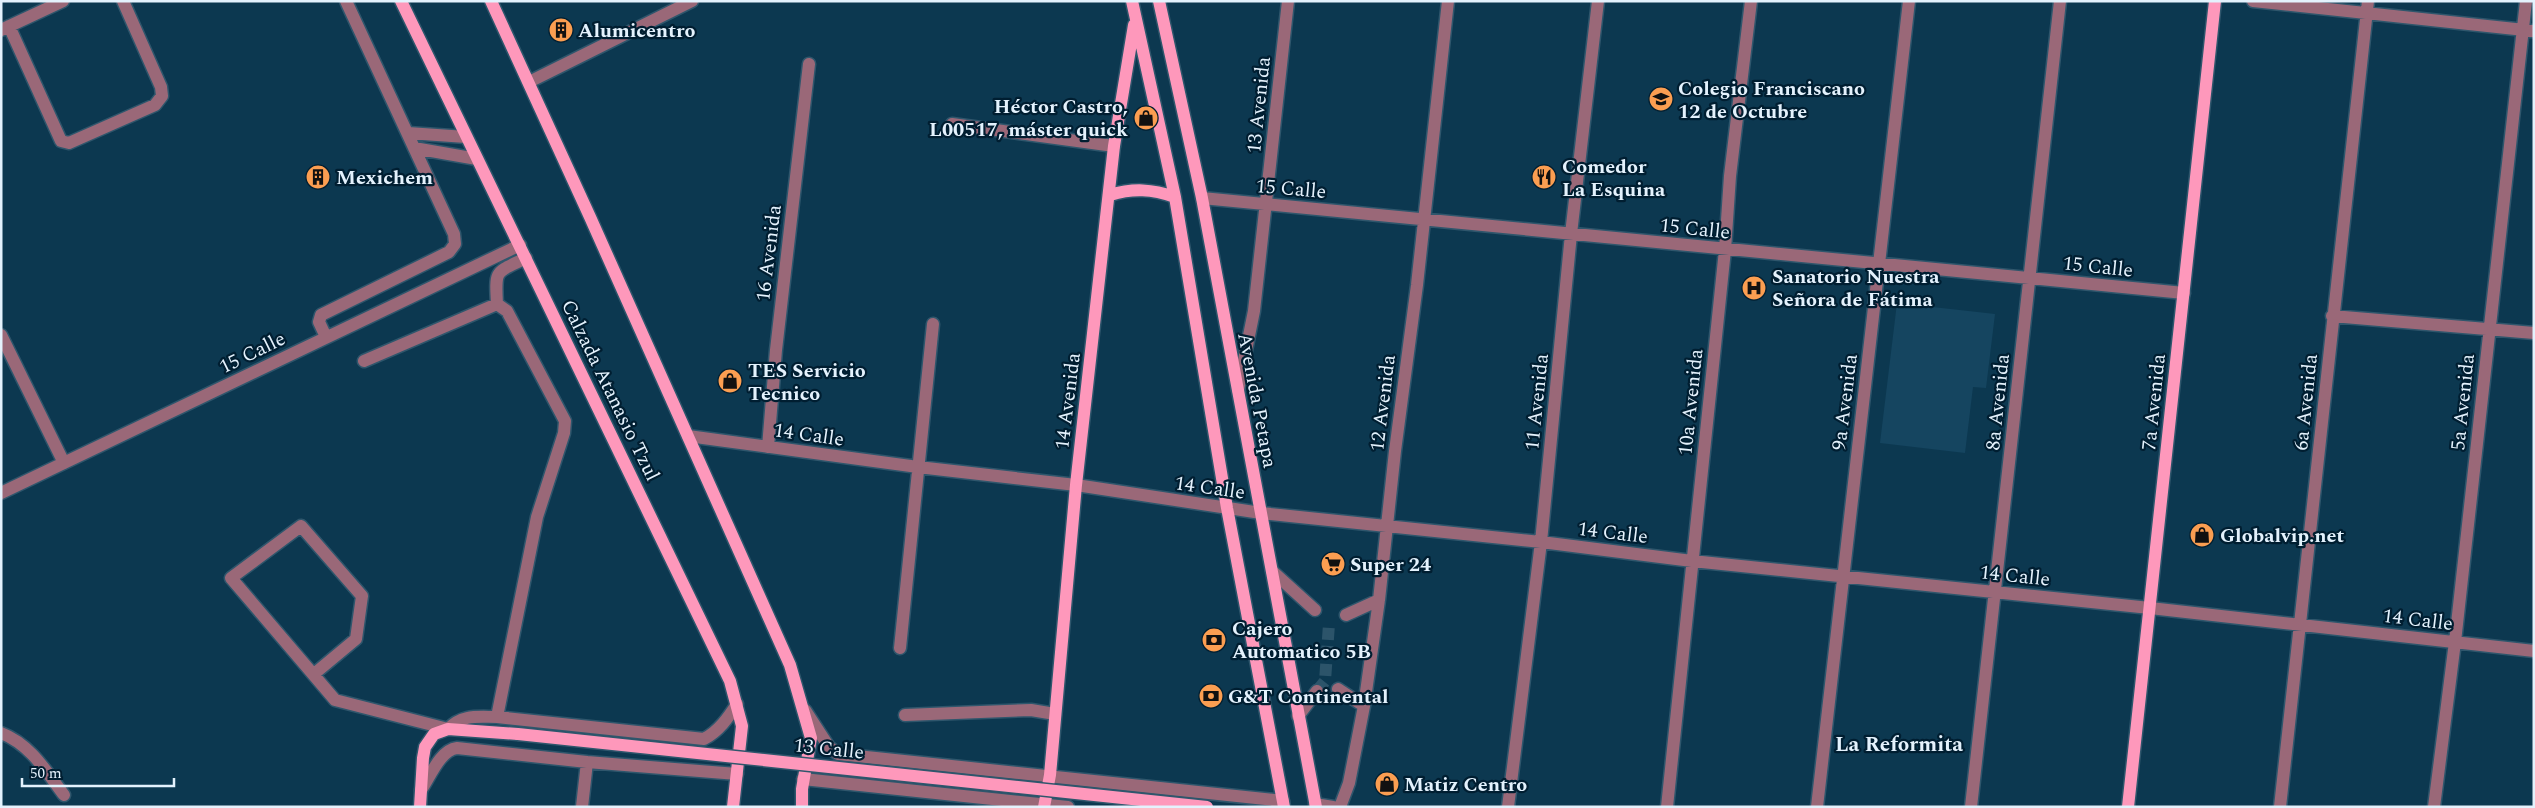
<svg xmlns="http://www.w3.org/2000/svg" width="2535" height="808" viewBox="0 0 2535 808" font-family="Spectral,serif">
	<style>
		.built { fill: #154560 }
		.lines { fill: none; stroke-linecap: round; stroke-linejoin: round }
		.minor-tunnel { stroke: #2c546a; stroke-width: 12; stroke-dasharray: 12 6; stroke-linecap: butt }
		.minor-casing { stroke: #2f566c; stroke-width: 15 }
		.major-casing { stroke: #2f566c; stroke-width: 15 }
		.minor { stroke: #9a6878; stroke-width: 12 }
		.major { stroke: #fe98bb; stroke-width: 12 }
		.major-bridge-casing { stroke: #2f566c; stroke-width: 15; stroke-linecap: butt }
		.major-bridge { stroke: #fe98bb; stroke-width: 12 }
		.labels { text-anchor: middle; stroke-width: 4.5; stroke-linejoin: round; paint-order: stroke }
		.poi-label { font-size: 20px; font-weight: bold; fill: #e4f2fd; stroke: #001e31; text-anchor: start }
		.street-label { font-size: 20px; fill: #e4f2fd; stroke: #001e31 }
		.neighbourhood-label { font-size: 21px; font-weight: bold; fill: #e4f2fd; stroke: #001e31 }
	</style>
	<rect width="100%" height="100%" fill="#0c3850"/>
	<!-- built -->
	<path class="built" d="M 1897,303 L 1995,314 L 1986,388 L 1973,387 L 1965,453 L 1880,443 Z"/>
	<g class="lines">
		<!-- minor-tunnel -->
		<path class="minor-tunnel" d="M 1317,691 L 1325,681 L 1329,624"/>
		<defs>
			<path id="minor" d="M 2253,1 L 2534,31
				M 9,26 L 61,141 L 69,143 L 155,105 L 162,96 L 161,87 L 123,1
				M 1,30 L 63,1
				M 529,82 L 692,1
				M 952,124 L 1114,146
				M 408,133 L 466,137
				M 414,148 L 477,159
				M 1202,198 L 2184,293
				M 497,304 C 495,269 495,273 526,258
				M 2332,316 L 2534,333
				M 1,335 L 64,463
				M 326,337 L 319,322 L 321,315 L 449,252 L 455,244 L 454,234 L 346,1
				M 364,361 L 497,304 L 507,311 L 565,421 L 564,433 L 537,517 L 497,717
				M 1238,390 L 1254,311 L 1288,1
				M 688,436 L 918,467 L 1076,485 L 1261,513 L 1541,542 L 1692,561 L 2150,608 L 2534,651
				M 768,447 L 776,350 L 809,64
				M 1,493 L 520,245
				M 1272,571 L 1315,610
				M 1346,615 L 1379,600
				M 900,648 L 933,324
				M 314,674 L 356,639 L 362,596 L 301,526 L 231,578 L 335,700 L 448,729 C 462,714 478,717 497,717 L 704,739 C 719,731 728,718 737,704
				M 1338,689 L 1364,706
				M 805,710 L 829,747 L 838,754 L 1283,801
				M 905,715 L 1031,710 L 1055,714
				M 1298,716 L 1317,691
				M 1,733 C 30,744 46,771 64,795
				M 803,779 L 1068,807
				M 421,790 C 430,777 440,750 457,748 L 587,762 L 737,774
				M 1315,804 L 1333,807
				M 582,807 L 587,762
				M 1340,807 L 1349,783 L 1364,706 L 1379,600 L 1395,451 L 1417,285 L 1448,1
				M 1508,807 L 1541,542 L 1571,234 L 1598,1
				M 1667,807 L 1725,250 L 1730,176 L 1751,1
				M 1817,807 L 1909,1
				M 1971,807 L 2060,1
				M 2280,807 L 2368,1
				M 2434,807 L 2455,642 L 2526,1"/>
			<path id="major" d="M 401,1 L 730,681 L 742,726 L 733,807
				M 491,1 L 590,217 L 790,665 L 811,738 L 802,789 L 802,807
				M 1132,1 L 1175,197 L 1227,508 L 1284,807
				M 1159,1 L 1202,198 L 1316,807
				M 1110,195 C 1133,188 1152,189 1175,197
				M 420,807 L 423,758 L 425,747 L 434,734 L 448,729 L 518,734
				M 1044,807 L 1050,775 L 1076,485 L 1114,146 L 1134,25
				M 2128,807 L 2215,1"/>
		</defs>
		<!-- minor casing -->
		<use href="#minor" class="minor-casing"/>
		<!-- major casing -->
		<use href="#major" class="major-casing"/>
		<!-- minor -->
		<use href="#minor" class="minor"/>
		<!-- major -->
		<use href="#major" class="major"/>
		<defs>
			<path id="major-bridge" d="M 518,734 L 1207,807"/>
		</defs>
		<!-- major-bridge casing -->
		<use href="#major-bridge" class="major-bridge-casing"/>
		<!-- major-bridge -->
		<use href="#major-bridge" class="major-bridge"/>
	</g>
	<!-- icons -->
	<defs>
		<symbol id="building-disc" viewBox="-11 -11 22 22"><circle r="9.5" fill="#fb9e51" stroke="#001e31"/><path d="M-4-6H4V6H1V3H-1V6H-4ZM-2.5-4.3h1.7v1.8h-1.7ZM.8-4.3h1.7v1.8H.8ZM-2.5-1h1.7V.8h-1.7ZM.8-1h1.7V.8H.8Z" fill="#111"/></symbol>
		<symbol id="school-disc" viewBox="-11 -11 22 22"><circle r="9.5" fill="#fb9e51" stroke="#001e31"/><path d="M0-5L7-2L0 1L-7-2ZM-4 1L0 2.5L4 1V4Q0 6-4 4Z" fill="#111"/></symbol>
		<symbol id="shop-disc" viewBox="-11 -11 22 22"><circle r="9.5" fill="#fb9e51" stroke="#001e31"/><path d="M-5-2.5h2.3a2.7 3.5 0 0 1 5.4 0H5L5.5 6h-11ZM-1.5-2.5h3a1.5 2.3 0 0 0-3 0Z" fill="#111"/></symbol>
		<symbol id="restaurant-disc" viewBox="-11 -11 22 22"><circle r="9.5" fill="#fb9e51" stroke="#001e31"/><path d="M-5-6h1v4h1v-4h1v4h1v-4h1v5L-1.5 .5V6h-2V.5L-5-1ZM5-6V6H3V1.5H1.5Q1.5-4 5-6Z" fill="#111"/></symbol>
		<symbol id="hospital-disc" viewBox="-11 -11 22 22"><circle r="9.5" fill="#fb9e51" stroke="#001e31"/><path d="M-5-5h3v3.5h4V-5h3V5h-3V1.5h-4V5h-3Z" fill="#111"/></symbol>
		<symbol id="supermarket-disc" viewBox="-11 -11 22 22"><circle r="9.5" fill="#fb9e51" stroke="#001e31"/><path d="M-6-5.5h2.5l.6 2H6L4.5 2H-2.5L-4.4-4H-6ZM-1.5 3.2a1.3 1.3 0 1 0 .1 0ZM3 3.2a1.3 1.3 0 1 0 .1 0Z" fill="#111"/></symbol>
		<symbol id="bank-disc" viewBox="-11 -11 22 22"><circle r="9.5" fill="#fb9e51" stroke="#001e31"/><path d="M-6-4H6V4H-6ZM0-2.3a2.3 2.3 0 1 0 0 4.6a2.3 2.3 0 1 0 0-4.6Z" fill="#111"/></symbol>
	</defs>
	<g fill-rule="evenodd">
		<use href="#building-disc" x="547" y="16" width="28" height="28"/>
		<use href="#school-disc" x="1647" y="85" width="28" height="28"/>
		<use href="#shop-disc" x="1132" y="104" width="28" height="28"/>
		<use href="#building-disc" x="304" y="163" width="28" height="28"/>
		<use href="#restaurant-disc" x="1530" y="163" width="28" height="28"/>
		<use href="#hospital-disc" x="1740" y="274" width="28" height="28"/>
		<use href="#shop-disc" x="716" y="367" width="28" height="28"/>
		<use href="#shop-disc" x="2188" y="521" width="28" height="28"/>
		<use href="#supermarket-disc" x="1319" y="550" width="28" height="28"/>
		<use href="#bank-disc" x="1200" y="626" width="28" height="28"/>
		<use href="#bank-disc" x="1197" y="682" width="28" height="28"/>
		<use href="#shop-disc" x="1373" y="770" width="28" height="28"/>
	</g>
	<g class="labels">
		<!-- poi labels -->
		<g class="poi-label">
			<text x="578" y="37">Alumicentro</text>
			<text x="1678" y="95">Colegio Franciscano<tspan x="1678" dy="23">12 de Octubre</tspan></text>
			<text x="1128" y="113" text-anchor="end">Héctor Castro,<tspan x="1128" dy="23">L00517, máster quick</tspan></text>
			<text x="1562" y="173">Comedor<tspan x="1562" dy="23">La Esquina</tspan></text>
			<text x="336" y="184">Mexichem</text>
			<text x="1772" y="283">Sanatorio Nuestra<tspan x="1772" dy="23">Señora de Fátima</tspan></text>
			<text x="748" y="377">TES Servicio<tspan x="748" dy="23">Tecnico</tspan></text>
			<text x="2220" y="542">Globalvip.net</text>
			<text x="1350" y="571">Super 24</text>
			<text x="1232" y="635">Cajero<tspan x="1232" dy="23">Automatico 5B</tspan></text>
			<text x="1228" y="703">G&amp;T Continental</text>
			<text x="1404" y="791">Matiz Centro</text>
		</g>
		<!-- street labels -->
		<g class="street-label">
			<text transform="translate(1258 105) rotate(-84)" y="7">13 Avenida</text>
			<text transform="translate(1291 188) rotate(5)" y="7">15 Calle</text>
			<text transform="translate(1695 228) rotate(6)" y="7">15 Calle</text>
			<text transform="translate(768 253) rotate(-83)" y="7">16 Avenida</text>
			<text transform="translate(2098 266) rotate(6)" y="7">15 Calle</text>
			<text transform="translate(252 352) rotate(-26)" y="7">15 Calle</text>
			<text transform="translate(611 390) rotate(64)" y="7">Calzada Atanasio Tzul</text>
			<text transform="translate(1258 400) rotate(79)" y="7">Avenida Petapa</text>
			<text transform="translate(1067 401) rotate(-83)" y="7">14 Avenida</text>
			<text transform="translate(1536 402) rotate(-84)" y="7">11 Avenida</text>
			<text transform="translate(1690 402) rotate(-84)" y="7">10a Avenida</text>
			<text transform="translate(1844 402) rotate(-83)" y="7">9a Avenida</text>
			<text transform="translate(1997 402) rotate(-84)" y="7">8a Avenida</text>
			<text transform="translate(2153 402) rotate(-84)" y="7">7a Avenida</text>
			<text transform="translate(2305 402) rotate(-84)" y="7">6a Avenida</text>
			<text transform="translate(2462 402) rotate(-84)" y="7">5a Avenida</text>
			<text transform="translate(1382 403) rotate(-83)" y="7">12 Avenida</text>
			<text transform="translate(809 434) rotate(8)" y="7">14 Calle</text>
			<text transform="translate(1210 487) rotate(8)" y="7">14 Calle</text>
			<text transform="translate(1613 532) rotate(7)" y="7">14 Calle</text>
			<text transform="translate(2015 575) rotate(6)" y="7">14 Calle</text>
			<text transform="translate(2418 619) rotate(7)" y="7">14 Calle</text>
			<text transform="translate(829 748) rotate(6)" y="7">13 Calle</text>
		</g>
		<!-- neighbourhood labels -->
		<g class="neighbourhood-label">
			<text x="1899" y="751">La Reformita</text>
		</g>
	</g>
	<!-- border -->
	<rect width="2535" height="808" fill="none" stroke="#e4f2fd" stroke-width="5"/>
	<!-- scale -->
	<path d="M22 778v8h152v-8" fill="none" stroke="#e4f2fd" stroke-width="2.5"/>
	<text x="30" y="778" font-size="15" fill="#e4f2fd" stroke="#001e31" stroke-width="4" paint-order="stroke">50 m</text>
</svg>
